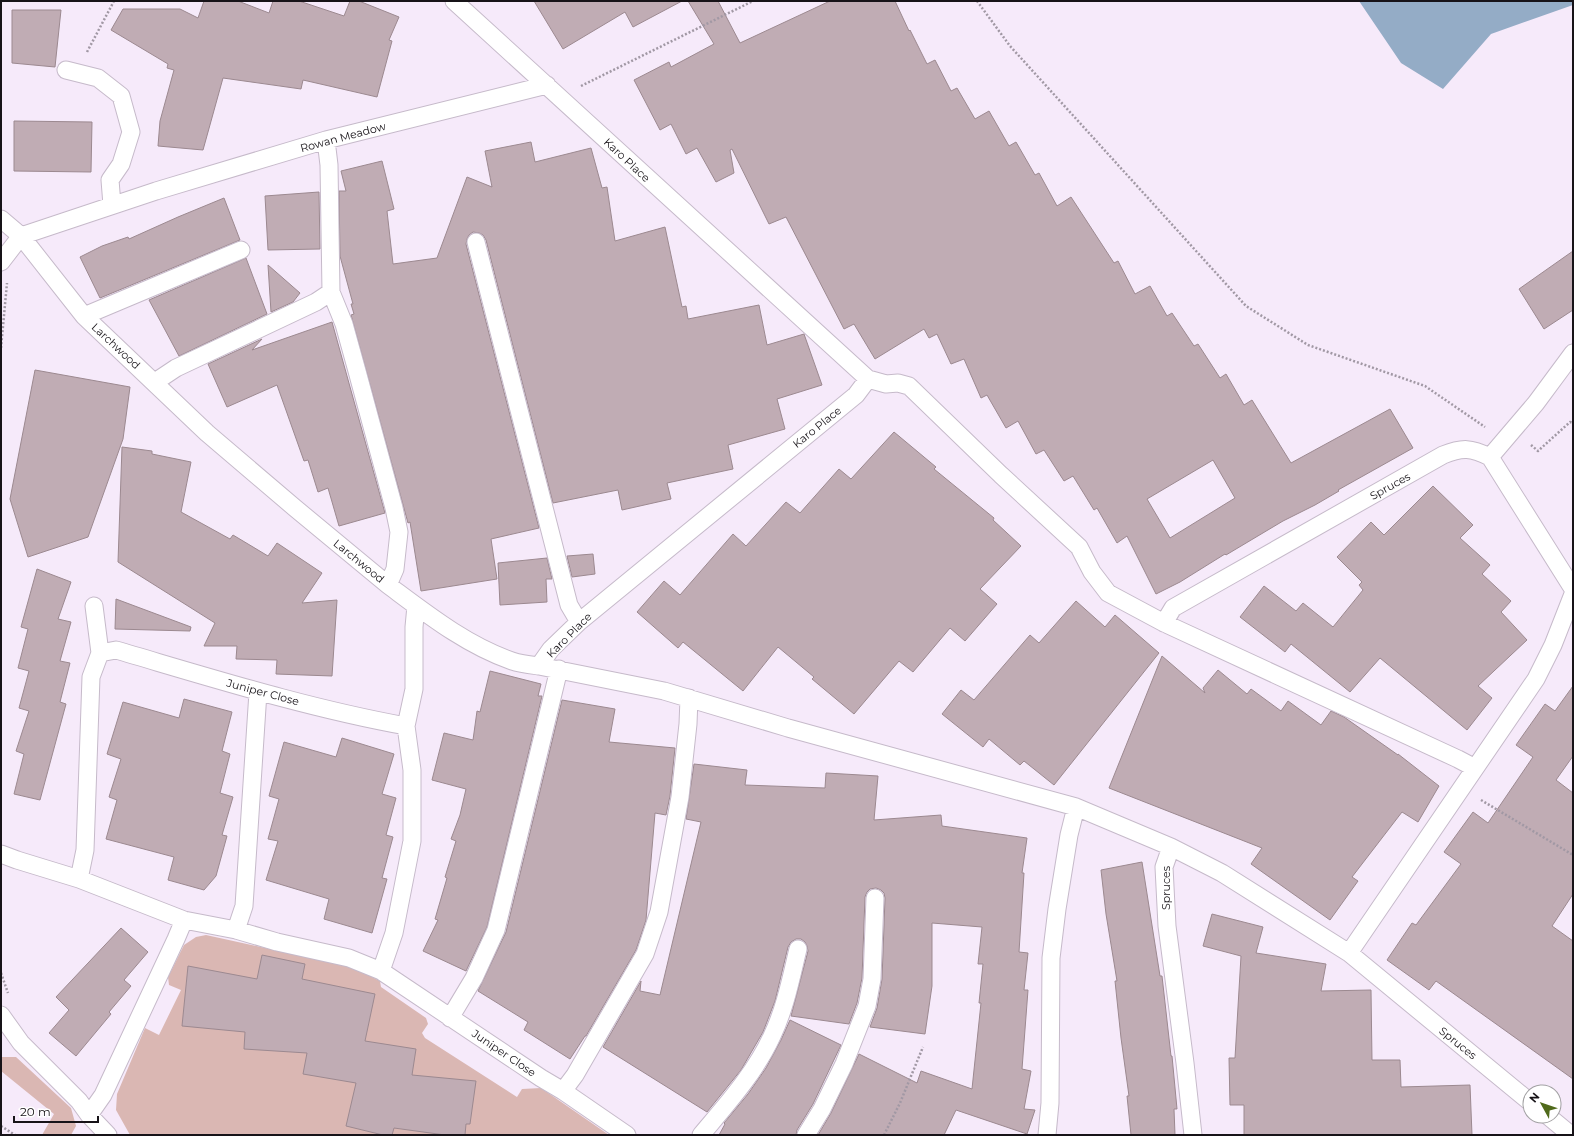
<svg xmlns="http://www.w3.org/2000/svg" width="1574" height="1136" viewBox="0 0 1574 1136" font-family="Montserrat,sans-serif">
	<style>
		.green { fill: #dab7b3 }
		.water { fill: #94acc6 }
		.building { fill: #c0acb4; stroke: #9c8990; fill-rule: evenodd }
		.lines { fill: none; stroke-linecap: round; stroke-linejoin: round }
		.service-casing { stroke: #c6baca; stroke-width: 19 }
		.path { stroke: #a198a4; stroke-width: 2.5; stroke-dasharray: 2 2; stroke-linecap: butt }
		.service { stroke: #fff; stroke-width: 17 }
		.labels { text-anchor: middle; stroke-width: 3.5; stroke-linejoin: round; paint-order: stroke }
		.street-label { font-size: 11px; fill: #171318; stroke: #fff }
	</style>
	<rect width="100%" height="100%" fill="#f6eafa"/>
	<!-- green -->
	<path class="green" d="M 206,935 L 353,967 L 380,981 L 381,987 L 426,1018 L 428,1024 L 422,1033 L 425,1038 L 517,1097 L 522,1089 L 541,1088 L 609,1135 L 130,1135 L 116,1110 L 117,1094 L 145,1028 L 159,1035 L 181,990 L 169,985 L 168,977 L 184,945 L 196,937 Z
		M 1,1057 L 16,1057 L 71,1108 L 76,1126 L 71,1135 L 42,1135 L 54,1114 L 1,1071 Z"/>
	<!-- water -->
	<path class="water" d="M 1359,1 L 1573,1 L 1573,5 L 1491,34 L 1443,89 L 1401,63 Z"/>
	<!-- building -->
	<path class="building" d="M 204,1 L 238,1 L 269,13 L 273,1 L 299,1 L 344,16 L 350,1 L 359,1 L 399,17 L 389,40 L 392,41 L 377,97 L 303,80 L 301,89 L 223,78 L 203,150 L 158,146 L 160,121 L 174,70 L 167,68 L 168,64 L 111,30 L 123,9 L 180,9 L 198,18 Z
		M 534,1 L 682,1 L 633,27 L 625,12 L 563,49 Z
		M 688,1 L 718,1 L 740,43 L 830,1 L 895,1 L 909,31 L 910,30 L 927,64 L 935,60 L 951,91 L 957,88 L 975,119 L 989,111 L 1009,146 L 1016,142 L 1035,175 L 1039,173 L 1057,206 L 1071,197 L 1114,263 L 1118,261 L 1135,294 L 1150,286 L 1167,316 L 1172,313 L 1194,346 L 1198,344 L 1220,378 L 1226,374 L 1244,405 L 1252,400 L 1291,463 L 1390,409 L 1413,448 L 1338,490 L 1339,491 L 1315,505 L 1283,521 L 1226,555 L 1225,554 L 1180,582 L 1156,594 L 1127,536 L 1117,543 L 1097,508 L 1094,510 L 1073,476 L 1064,481 L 1044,450 L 1036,454 L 1018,421 L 1006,428 L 987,395 L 981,398 L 964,359 L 951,364 L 937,334 L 929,338 L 924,329 L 875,359 L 854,324 L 844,329 L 786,217 L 769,224 L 732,149 L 730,150 L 734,173 L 716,182 L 697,148 L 686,154 L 671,124 L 660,130 L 634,80 L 669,62 L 671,67 L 714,44 ZM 1213,460 L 1235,498 L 1170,538 L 1147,499 Z
		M 12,10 L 61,10 L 55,67 L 12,63 Z
		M 14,121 L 92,122 L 91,172 L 14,171 Z
		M 531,142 L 535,162 L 591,148 L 602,188 L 607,187 L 615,241 L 665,227 L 682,307 L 686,306 L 688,319 L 759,305 L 767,345 L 804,334 L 822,385 L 777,399 L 785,429 L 728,445 L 733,469 L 667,483 L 671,499 L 622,510 L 618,490 L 553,503 L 486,240 L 483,235 L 479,233 L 473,232 L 469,235 L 467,239 L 466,244 L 539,528 L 491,539 L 497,579 L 421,591 L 410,522 L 408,523 L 351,315 L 354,314 L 351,304 L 353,304 L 340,256 L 339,191 L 346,191 L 341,171 L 382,161 L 394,209 L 387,211 L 393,264 L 437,258 L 467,177 L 492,187 L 485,151 Z
		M 319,192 L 320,249 L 268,250 L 265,196 Z
		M 224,198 L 240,240 L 100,298 L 80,257 L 102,246 L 128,237 L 129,239 L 178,217 Z
		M 1573,251 L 1573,310 L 1544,329 L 1519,289 Z
		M 246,258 L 267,314 L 179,356 L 149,300 Z
		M 268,265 L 300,293 L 293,302 L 271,312 Z
		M 332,322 L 385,513 L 339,526 L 328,488 L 318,492 L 308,460 L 304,461 L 277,385 L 227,407 L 208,364 L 262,339 L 252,350 Z
		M 35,370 L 130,387 L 123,439 L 88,537 L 28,557 L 10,499 Z
		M 894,432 L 936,467 L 934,469 L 994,518 L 993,520 L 1021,546 L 980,589 L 997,604 L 965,641 L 950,628 L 913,672 L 899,661 L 854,714 L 812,679 L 814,677 L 778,647 L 743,691 L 683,642 L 678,648 L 637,612 L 664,581 L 680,595 L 733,534 L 746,546 L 786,502 L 800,513 L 839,469 L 851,479 Z
		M 122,447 L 152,451 L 152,454 L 191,462 L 181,512 L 230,539 L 233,535 L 268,556 L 277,543 L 322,573 L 302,603 L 337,600 L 332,676 L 276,674 L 277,660 L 236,659 L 237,646 L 204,646 L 215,623 L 118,562 Z
		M 1433,486 L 1473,525 L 1460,538 L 1490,565 L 1482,574 L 1511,601 L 1501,612 L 1527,640 L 1478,686 L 1492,698 L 1467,730 L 1380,658 L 1350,692 L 1291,644 L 1285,652 L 1240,617 L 1264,586 L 1296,611 L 1303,603 L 1333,627 L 1363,590 L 1359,585 L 1362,582 L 1337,557 L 1371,522 L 1384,535 Z
		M 593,554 L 595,574 L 572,577 L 567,556 Z
		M 547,558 L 552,579 L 546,579 L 547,602 L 500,605 L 498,563 Z
		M 37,569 L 71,582 L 58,619 L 71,622 L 60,661 L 70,663 L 60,702 L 66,704 L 40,800 L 14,794 L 24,754 L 16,751 L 29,711 L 19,708 L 29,671 L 18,668 L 28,629 L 21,627 Z
		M 116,599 L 191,627 L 190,631 L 115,629 Z
		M 1076,601 L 1105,627 L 1115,615 L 1159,653 L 1054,785 L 1024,761 L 1020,765 L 989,739 L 983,747 L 942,714 L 961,690 L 974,700 L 1030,635 L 1039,643 Z
		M 1162,656 L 1205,693 L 1203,688 L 1218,670 L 1247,694 L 1251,689 L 1281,711 L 1288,701 L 1321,725 L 1331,711 L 1344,717 L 1398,755 L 1398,754 L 1439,786 L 1418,822 L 1402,812 L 1352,877 L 1358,881 L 1330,920 L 1251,864 L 1262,848 L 1109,788 Z
		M 490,671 L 541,684 L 538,696 L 542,696 L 487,927 L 466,971 L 423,951 L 438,920 L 435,919 L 447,878 L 445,877 L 456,841 L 451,839 L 460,815 L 466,789 L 432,780 L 444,733 L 473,740 L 477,711 L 480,712 Z
		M 1573,686 L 1573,756 L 1556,780 L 1573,793 L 1573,894 L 1552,926 L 1573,941 L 1573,1079 L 1436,981 L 1429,990 L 1387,960 L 1412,923 L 1416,925 L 1461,864 L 1444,852 L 1473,812 L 1488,823 L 1533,757 L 1516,745 L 1545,704 L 1555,711 Z
		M 184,699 L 232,712 L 222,751 L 230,754 L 220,793 L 233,797 L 222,835 L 227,836 L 216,876 L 204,890 L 168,880 L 174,857 L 106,839 L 117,800 L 109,797 L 121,759 L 107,754 L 123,702 L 179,718 Z
		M 562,700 L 615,709 L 609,742 L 675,748 L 670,796 L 666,815 L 655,813 L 646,920 L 636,950 L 586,1036 L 585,1036 L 570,1059 L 524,1030 L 528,1022 L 478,991 L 506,932 Z
		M 342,738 L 394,754 L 382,794 L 396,798 L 386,835 L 393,837 L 382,878 L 387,879 L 372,933 L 324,919 L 329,899 L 266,880 L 278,841 L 268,839 L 279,799 L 269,796 L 284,742 L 336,757 Z
		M 694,764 L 747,770 L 745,785 L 825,788 L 826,773 L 878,776 L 874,820 L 941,815 L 942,826 L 1027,838 L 1022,873 L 1024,873 L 1019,952 L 1028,953 L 1024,990 L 1028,990 L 1022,1069 L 1031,1071 L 1024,1109 L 1035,1110 L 1027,1134 L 956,1110 L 944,1135 L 818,1135 L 831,1113 L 859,1054 L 917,1083 L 921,1071 L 972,1089 L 981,1003 L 979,1003 L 983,964 L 978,964 L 982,927 L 932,923 L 932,986 L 925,1034 L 870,1027 L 877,1008 L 882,979 L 885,898 L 884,893 L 881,890 L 876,888 L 870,889 L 867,892 L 865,897 L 862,978 L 857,1003 L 849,1024 L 791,1016 L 808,951 L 807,946 L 805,942 L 801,939 L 796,939 L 791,942 L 788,947 L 775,1001 L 763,1032 L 741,1070 L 707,1112 L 603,1047 L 641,981 L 640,991 L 660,995 L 701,822 L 686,819 Z
		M 1142,862 L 1160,976 L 1162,976 L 1171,1056 L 1172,1056 L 1177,1109 L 1174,1109 L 1175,1135 L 1131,1135 L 1127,1096 L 1129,1096 L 1121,1038 L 1115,981 L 1117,981 L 1106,914 L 1101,870 Z
		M 1212,914 L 1263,927 L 1256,953 L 1326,964 L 1321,991 L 1371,990 L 1372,1060 L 1400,1060 L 1401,1087 L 1470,1085 L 1472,1135 L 1244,1135 L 1244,1105 L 1230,1105 L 1229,1058 L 1235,1058 L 1241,956 L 1203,946 Z
		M 121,928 L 148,952 L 124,980 L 131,986 L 109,1012 L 111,1014 L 76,1056 L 49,1033 L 69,1010 L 56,997 Z
		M 262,955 L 305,964 L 302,979 L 375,994 L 365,1041 L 416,1049 L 412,1075 L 476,1081 L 470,1124 L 466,1124 L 465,1135 L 445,1135 L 394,1128 L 392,1135 L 383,1135 L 346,1126 L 356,1083 L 303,1074 L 307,1053 L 244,1049 L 245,1032 L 182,1026 L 188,966 L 257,979 Z
		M 790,1020 L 841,1045 L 813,1104 L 797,1130 L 796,1135 L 719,1135 L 725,1124 L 724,1123 L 748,1094 L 766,1068 L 781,1040 Z"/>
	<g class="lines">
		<defs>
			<path id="service" d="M 454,1 L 868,379 L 886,384 L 898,383 L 909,386 L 1001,475 L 1079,547 L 1092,572 L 1108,593 L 1164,623 L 1458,759 L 1475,768
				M 66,70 L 98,78 L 121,96 L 131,132 L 121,164 L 110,180 L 112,205
				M 1,219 L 21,236 L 84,316 L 207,433 L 295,508 L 388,585 L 395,569 L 399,532 L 394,508 L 357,371 L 344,324 L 331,292 L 329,165 L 326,140
				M 21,236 L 156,191 L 326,140 L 547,85
				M 476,242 L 569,605 L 579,622
				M 1,262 L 21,236
				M 84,316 L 241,250
				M 868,379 L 856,395 L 579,622 L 551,649 L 539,666 L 664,691 L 788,728 L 1076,807 L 1171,847
				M 155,382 L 176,368 L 316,302 L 331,292
				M 1490,457 L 1536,403 L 1573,353
				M 388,585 C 427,614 466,645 512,661 C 521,664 531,665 539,666
				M 94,606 L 100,653
				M 1164,623 L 1173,608 L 1443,455 C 1463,447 1471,448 1490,457 L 1573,589
				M 406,726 L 414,689 L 414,627 L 416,606
				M 1,854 L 17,860 L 79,879 L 184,920 L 236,930 L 277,942 L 349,958 L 381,971 L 394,933 L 412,841 L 412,770 L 406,726 C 307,708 212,678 116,650 L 100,653 L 91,677 L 85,850 L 79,879
				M 236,930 L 244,906 L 258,692
				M 1349,953 L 1536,679 L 1553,645 L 1573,594
				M 381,971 L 541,1078 L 563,1091 L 627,1135
				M 1,1015 L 21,1043 L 79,1101 L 89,1115 L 108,1135
				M 450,1018 L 474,978 L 496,930 L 559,669
				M 563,1091 L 575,1075 L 645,954 L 659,912 L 680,797 L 688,724 L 689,698
				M 89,1115 L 103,1095 L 176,939 L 184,920
				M 1548,1116 L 1571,1135
				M 701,1135 C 727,1104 755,1073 772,1036 C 785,1009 791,978 798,949
				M 806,1135 L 822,1109 L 844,1064 L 867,1006 L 872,979 L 875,898
				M 1047,1135 L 1050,1103 L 1051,958 L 1057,909 L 1069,835 L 1076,807
				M 1193,1135 L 1185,1063 L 1167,926 L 1164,867 L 1171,847 L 1222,873 L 1349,953 L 1530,1102"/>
		</defs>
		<!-- service casing -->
		<use href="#service" class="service-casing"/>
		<!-- path -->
		<path class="path" d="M 977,1 L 1010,46 L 1246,306 L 1308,345 L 1425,386 L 1485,427
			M 87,52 L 114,1
			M 581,86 L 753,1
			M 1,348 L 7,283
			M 1531,445 L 1538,451 L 1570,422 L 1573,423
			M 1481,800 L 1573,855
			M 1,973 L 8,993
			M 1,1126 L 15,1135
			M 884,1135 L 900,1103 L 923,1047"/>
		<!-- service -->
		<use href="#service" class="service"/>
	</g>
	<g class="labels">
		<!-- street labels -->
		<g class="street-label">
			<text transform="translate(343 137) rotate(-15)" y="4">Rowan Meadow</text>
			<text transform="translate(627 160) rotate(43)" y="4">Karo Place</text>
			<text transform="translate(116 346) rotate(43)" y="4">Larchwood</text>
			<text transform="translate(817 427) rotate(-39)" y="4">Karo Place</text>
			<text transform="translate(1390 486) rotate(-29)" y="4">Spruces</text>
			<text transform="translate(359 561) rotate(39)" y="4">Larchwood</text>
			<text transform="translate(569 635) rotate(-45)" y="4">Karo Place</text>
			<text transform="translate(263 692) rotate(15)" y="4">Juniper Close</text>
			<text transform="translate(1166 888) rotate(-90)" y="4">Spruces</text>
			<text transform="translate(1458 1043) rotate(39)" y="4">Spruces</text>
			<text transform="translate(504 1053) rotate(34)" y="4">Juniper Close</text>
		</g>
	</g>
	<!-- border -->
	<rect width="1574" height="1136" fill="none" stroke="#171318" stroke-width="4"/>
	<!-- north arrow -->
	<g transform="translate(1542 1104) rotate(310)"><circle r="19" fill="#ffffff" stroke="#a2a1a3"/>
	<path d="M0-3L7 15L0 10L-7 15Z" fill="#506a1b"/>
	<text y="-6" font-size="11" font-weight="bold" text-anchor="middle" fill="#171318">N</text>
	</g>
	<!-- scale -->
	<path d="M14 1116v6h84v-6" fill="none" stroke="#171318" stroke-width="2"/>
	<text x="20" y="1116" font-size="12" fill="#171318" stroke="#ffffff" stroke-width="3" paint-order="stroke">20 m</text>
</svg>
